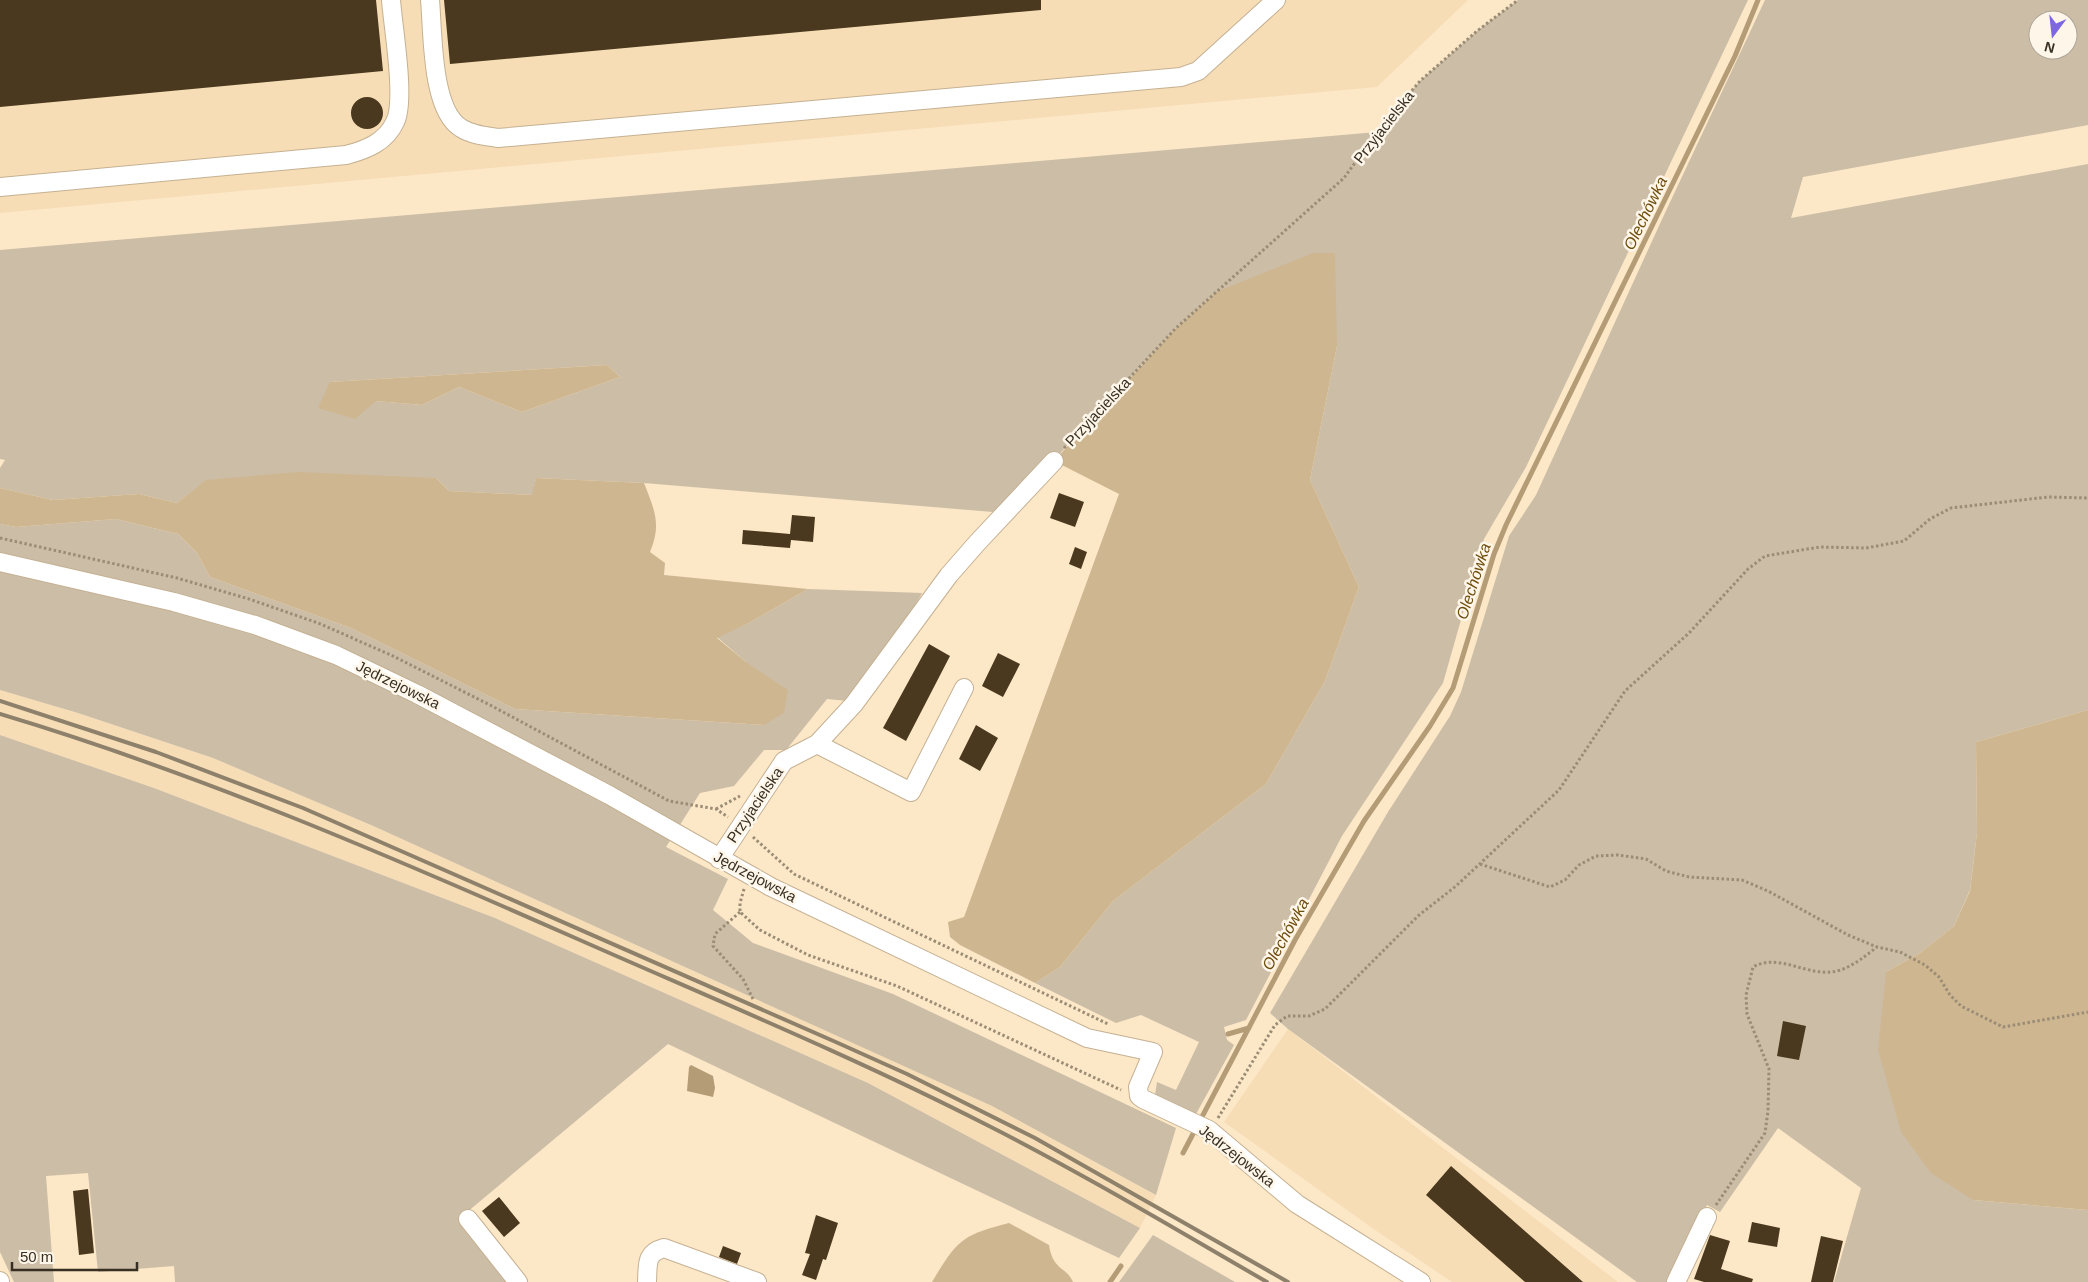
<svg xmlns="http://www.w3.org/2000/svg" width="2088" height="1282" viewBox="0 0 2088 1282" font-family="Helvetica,sans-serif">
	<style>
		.built { fill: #f6ddb6 }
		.green { fill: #ccbda7; fill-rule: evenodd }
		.forest { fill: #ceb690 }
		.water { fill: #b49c77 }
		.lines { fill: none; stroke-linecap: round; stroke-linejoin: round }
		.stream { stroke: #b49c77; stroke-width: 5 }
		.building { fill: #4a391e }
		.minor-casing { stroke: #c5b192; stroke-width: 20 }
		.path { stroke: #9a8c75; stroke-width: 3; stroke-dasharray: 2.5 2.5; stroke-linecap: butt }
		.minor { stroke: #fff; stroke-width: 18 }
		.rail { stroke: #8e816b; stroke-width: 4 }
		.labels { text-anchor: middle; stroke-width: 5; stroke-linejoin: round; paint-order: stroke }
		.street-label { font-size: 15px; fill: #372f22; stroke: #fef6e9 }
		.water-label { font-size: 16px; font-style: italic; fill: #6f4e0d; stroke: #fef6e9 }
	</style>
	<rect width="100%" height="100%" fill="#fce7c7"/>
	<!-- built -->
	<path class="built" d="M 0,0 L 1468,0 L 1377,87 L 0,213 Z
		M 0,690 L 78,713 L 213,758 L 371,825 L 992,1106 L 1156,1195 L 1140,1228 L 868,1083 L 495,918 L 154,788 L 0,735 Z
		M 1288,1029 L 1618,1282 L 1452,1282 L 1375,1230 L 1224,1122 Z"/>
	<!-- green -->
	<path class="green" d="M 1518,0 L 1748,0 L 1526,467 L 1484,539 L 1443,683 L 1342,836 L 1246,1020 L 1224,1027 L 1227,1040 L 1234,1045 L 1196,1114 L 1155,1095 L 1157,1082 L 1176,1090 L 1199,1042 L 1141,1015 L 1116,1023 L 1035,983 L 1060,967 L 1113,901 L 1266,784 L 1325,681 L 1359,587 L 1310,480 L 1337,346 L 1216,292 L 1176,328 L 1005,513 L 644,483 L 536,478 L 533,495 L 449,491 L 436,478 L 207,480 L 177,503 L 139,494 L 53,500 L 0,488 L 0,468 L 5,460 L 0,459 L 0,250 L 1377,132 L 1420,81 L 1477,31 ZM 607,365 L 620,377 L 522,412 L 459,387 L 422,405 L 376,401 L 330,382 Z
		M 1765,0 L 2088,0 L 2088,125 L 1803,177 L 1791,218 L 2088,164 L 2088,710 L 1976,742 L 1977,833 L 1970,890 L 1954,926 L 1920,953 L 1886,972 L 1973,1200 L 2088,1210 L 2088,1282 L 1834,1282 L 1861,1188 L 1778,1128 L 1720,1212 L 1707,1205 L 1670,1282 L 1637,1282 L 1288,1029 L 1270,1013 L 1388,812 L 1450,716 L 1461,692 L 1509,536 L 1536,495 L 1664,215 ZM 2038,20 L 2068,20 L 2068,50 L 2038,50 Z
		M 116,519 L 178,534 L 197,553 L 210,577 L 351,628 L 515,709 L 764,725 L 746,662 L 717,637 L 749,623 L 808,589 L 922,593 L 907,620 L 848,701 L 827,699 L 786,750 L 764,750 L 734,786 L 700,793 L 666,847 L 728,879 L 713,910 L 753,943 L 893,994 L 1176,1128 L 1156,1195 L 992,1106 L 371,825 L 213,758 L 78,713 L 0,690 L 0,524 L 16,527 Z
		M 0,735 L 154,788 L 495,918 L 868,1083 L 1140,1228 L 1119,1258 L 668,1044 L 460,1218 L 511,1282 L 175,1282 L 174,1266 L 98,1272 L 88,1173 L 46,1176 L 54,1282 L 14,1282 L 0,1252 Z
		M 1153,1235 L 1235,1282 L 1119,1282 Z"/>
	<!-- forest -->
	<path class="forest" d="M 1313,253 L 1335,253 L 1337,346 L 1310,480 L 1359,587 L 1325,681 L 1266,784 L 1113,901 L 1060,967 L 1035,983 L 960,945 L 950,937 L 948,922 L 964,917 L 1119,494 L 1054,461 L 1176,328 L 1216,292 Z
		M 607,365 L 620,377 L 522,412 L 459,387 L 422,405 L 376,401 L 355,419 L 318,408 L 330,382 Z
		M 299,472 L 436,478 L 449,491 L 532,495 L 536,478 L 644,483 C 654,509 662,524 650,552 L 665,563 L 664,575 L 808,589 L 749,623 L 717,638 L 746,662 L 788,690 L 784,713 L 764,725 L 515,709 L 351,628 L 210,577 L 197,553 L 178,534 L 116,519 L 16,527 L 0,524 L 0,488 L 53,500 L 139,494 L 177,503 L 206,480 Z
		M 2088,710 L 2088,1210 L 1973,1200 L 1931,1173 L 1901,1132 L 1878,1050 L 1886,972 L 1920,953 L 1954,926 L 1970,891 L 1977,833 L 1976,742 Z
		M 1009,1223 L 1049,1245 C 1053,1271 1066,1266 1073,1282 L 932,1282 C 957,1240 962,1235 1009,1223 Z"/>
	<!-- water -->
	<path class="water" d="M 691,1065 L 713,1076 L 715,1088 L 713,1097 L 687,1091 L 689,1067 Z"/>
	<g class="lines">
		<!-- stream -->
		<path class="stream" d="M 1228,1034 L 1249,1028
			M 1183,1153 L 1295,940 L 1364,821 L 1430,726 L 1453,688 L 1494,554 L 1506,525 L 1735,56 L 1758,0
			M 1110,1282 L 1121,1266"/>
	</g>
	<!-- building -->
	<path class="building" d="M 0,0 L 376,0 L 383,71 L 0,107 Z
		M 444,0 L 1041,0 L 1041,10 L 450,64 Z
		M351 113a16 16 0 1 1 32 0a16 16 0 1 1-32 0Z
		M 1059,493 L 1084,502 L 1075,527 L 1050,518 Z
		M 792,515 L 815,517 L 813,542 L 791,540 L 790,548 L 742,544 L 743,530 L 790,534 Z
		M 1075,547 L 1087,552 L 1081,569 L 1069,564 Z
		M 929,644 L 950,656 L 906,741 L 883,728 Z
		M 998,653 L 1020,664 L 1003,697 L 982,686 Z
		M 976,725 L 998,738 L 980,771 L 959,759 Z
		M 1783,1021 L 1806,1026 L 1799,1060 L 1777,1056 Z
		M 1451,1166 L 1583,1282 L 1525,1282 L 1426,1195 Z
		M 88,1189 L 94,1253 L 79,1255 L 73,1191 Z
		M 499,1197 L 520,1223 L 504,1237 L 482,1211 Z
		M 816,1215 L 838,1223 L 826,1260 L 823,1259 L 816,1280 L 802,1275 L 810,1254 L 805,1253 Z
		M 1752,1222 L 1780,1228 L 1777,1247 L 1748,1242 Z
		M 1710,1235 L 1730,1241 L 1721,1269 L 1753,1279 L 1752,1282 L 1704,1282 L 1694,1279 Z
		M 1821,1236 L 1843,1241 L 1833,1282 L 1811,1282 Z
		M 723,1246 L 741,1253 L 737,1264 L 719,1257 Z"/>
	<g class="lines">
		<defs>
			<path id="minor" d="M 430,0 C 433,32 431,110 461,128 C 472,135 485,136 498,138 L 1181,77 L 1198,71 L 1276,0
				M 0,187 L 346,155 C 366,150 386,142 395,122 C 406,101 393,27 391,0
				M 0,562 L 174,602 L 255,625 L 336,655 L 417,694 L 609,795 L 771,887 L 1087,1038 L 1153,1052 L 1138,1087 L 1139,1096 L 1143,1099 L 1209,1130 L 1297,1204 L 1421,1282
				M 817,744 L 911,792 L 964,688
				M 719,859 L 784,761 L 817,744 L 854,704 L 949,575 L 977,543 L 1054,461
				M 468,1219 L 518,1282
				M 0,1281 L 0,1282
				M 647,1282 C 648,1265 645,1253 664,1248 L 757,1282
				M 1676,1282 L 1707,1217"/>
		</defs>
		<!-- minor casing -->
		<use href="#minor" class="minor-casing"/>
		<!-- path -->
		<path class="path" d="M 1064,448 L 1176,328 L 1344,178 L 1377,132 L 1420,81 L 1477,31 L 1518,0
			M 0,538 L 177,578 L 249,599 L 318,623 L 391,655 L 490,705 L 669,801 L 716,809 L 728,817
			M 716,809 L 740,796
			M 753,837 L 794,874 L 1108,1024
			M 1480,864 L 1550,887 L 1565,880 L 1579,865 L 1596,856 L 1618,855 L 1646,859 L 1666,871 L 1689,877 L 1742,880 L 1768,891 L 1848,935 L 1877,947 L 1900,952 L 1925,965 L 1939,977 L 1950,995 L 1961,1006 L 2003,1027 L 2088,1012
			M 744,889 L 740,903 L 740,912 L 760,930 L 808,955 L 897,986 L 1121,1090
			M 740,912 L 715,934 L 713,946 L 743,979 L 753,999
			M 1218,1118 L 1275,1025 L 1287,1016 L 1309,1016 L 1325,1009 L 1418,916 L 1456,886 L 1559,790 L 1625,691 L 1689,633 L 1748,569 L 1765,556 L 1820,547 L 1866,548 L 1904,541 L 1930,519 L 1951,508 L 2048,497 L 2088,498
			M 1716,1205 L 1765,1133 L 1768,1111 L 1769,1069 L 1747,1014 L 1746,995 L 1753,967 C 1780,952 1808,978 1837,971 C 1852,967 1864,957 1877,947"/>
		<!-- minor -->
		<use href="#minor" class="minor"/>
		<!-- rail -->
		<path class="rail" d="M 0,701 L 156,752 L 303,808 L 838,1043 L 907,1074 L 1035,1138 L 1288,1282
			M 0,714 C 197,773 385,854 573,937 C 711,998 852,1056 987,1125 C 1082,1173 1175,1229 1267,1282"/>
	</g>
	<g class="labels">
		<!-- street labels -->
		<g class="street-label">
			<text transform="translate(1384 127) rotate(-52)" y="5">Przyjacielska</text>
			<text transform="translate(1098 412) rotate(-47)" y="5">Przyjacielska</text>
			<text transform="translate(398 685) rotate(26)" y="5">Jędrzejowska</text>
			<text transform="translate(755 805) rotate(-56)" y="5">Przyjacielska</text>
			<text transform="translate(755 877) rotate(28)" y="5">Jędrzejowska</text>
			<text transform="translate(1237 1156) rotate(38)" y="5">Jędrzejowska</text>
		</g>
		<!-- water labels -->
		<g class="water-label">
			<text transform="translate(1645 213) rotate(-64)" y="6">Olechówka</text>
			<text transform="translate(1473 581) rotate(-72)" y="6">Olechówka</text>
			<text transform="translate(1285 934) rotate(-61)" y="6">Olechówka</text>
		</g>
	</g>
	<!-- north arrow -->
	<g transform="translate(2053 35) rotate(195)"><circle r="24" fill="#fef6e9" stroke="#aea699"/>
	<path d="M0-4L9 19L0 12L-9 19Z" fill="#7e67e2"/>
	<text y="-8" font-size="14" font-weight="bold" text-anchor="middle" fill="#372f22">N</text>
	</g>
	<!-- scale -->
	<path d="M12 1262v8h125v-8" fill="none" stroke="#372f22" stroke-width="2.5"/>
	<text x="20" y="1262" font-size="15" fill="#372f22" stroke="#fef6e9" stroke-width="4" paint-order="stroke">50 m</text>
</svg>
